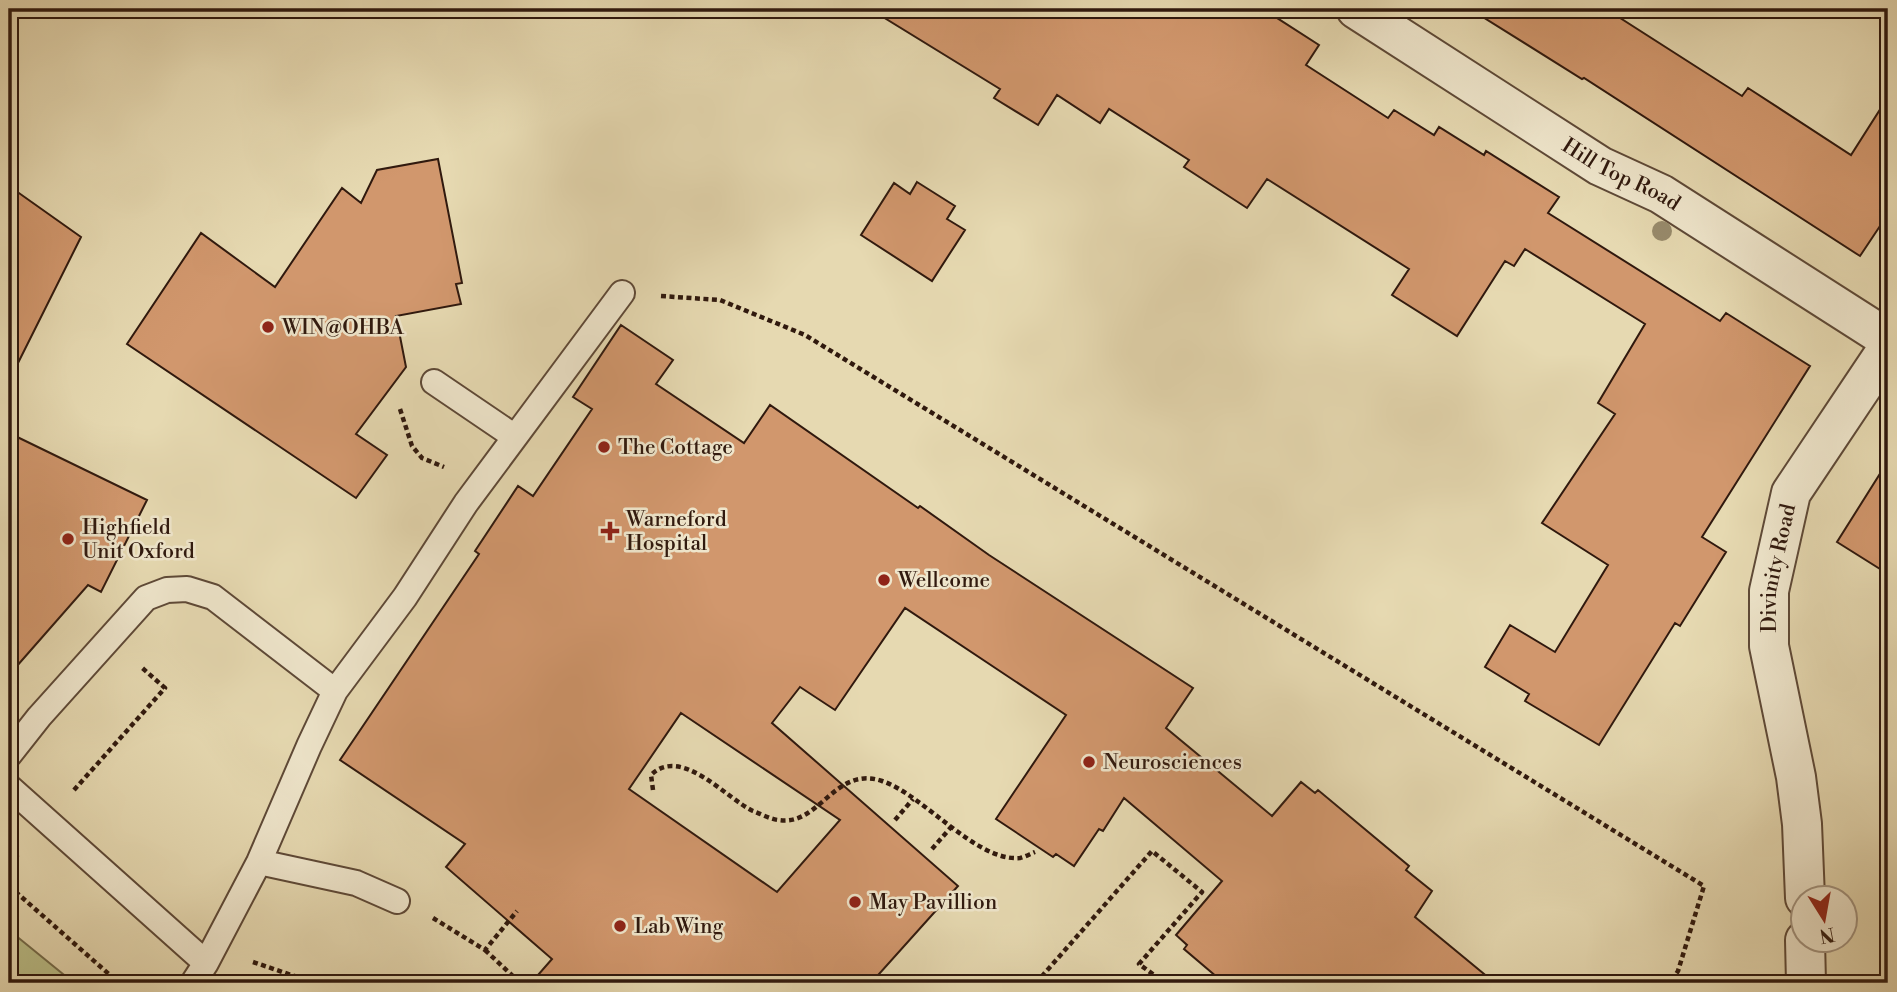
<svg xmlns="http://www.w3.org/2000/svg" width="1897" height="992" viewBox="0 0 1897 992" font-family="'Libre Bodoni',serif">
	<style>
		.green { fill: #babe88; stroke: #756c4b; stroke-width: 2 }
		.building { fill: #d1976d; stroke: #30190e; stroke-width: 2; fill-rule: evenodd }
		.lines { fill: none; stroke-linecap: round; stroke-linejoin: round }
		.lane-casing { stroke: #5e4937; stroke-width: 28 }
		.street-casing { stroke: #5e4937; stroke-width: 42 }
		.path { stroke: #30190e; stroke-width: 4.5; stroke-dasharray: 5 3.5; stroke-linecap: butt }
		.lane { stroke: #efe6cc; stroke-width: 24 }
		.street { stroke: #efe6cc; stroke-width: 38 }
		.tree { fill: #988b6c }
		.poi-dot { fill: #8f2418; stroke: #efe6cc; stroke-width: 2.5 }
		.labels { text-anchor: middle; stroke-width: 5; stroke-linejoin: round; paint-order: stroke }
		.street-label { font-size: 21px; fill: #30190e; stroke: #efe6cc }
		.poi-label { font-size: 21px; fill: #30190e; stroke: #efe6cc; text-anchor: start }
	</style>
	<rect width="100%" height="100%" fill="#e6d9b1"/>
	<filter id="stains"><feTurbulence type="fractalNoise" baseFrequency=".00286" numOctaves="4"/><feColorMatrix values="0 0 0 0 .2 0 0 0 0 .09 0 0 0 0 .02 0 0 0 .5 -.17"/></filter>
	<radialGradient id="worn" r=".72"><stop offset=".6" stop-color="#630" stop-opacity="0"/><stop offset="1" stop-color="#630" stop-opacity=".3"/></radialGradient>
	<!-- green -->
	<path class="green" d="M 15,935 L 74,983 L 9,983 L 9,943 Z"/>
	<!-- building -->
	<path class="building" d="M 870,9 L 1263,9 L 1319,45 L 1306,65 L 1388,118 L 1394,110 L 1434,135 L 1439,127 L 1484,155 L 1486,151 L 1559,197 L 1548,213 L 1720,321 L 1726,313 L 1810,366 L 1702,537 L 1726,552 L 1680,626 L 1675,623 L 1599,745 L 1525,701 L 1529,694 L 1485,667 L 1510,625 L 1555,652 L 1608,565 L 1542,523 L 1615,414 L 1598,403 L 1645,324 L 1525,249 L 1514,266 L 1505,261 L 1457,336 L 1392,295 L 1409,269 L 1267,179 L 1247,208 L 1184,167 L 1189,160 L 1109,109 L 1100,123 L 1057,95 L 1038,125 L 994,98 L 1000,89 Z
		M 1470,9 L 1606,9 L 1742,96 L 1748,88 L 1851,155 L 1888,97 L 1888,214 L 1860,256 L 1584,78 L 1582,79 Z
		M 438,159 L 462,283 L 456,284 L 461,304 L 396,316 L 406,367 L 356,434 L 387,455 L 356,498 L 127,344 L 201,233 L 275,287 L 342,188 L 361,203 L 377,170 Z
		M 917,182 L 955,206 L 947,219 L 965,230 L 932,281 L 861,235 L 894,183 L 910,194 Z
		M 9,186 L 81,237 L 9,381 Z
		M 621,325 L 673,360 L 656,384 L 744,443 L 770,405 L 918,508 L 920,506 L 989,555 L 1193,688 L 1166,728 L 1272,816 L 1301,782 L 1315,793 L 1318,790 L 1409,866 L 1406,870 L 1432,891 L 1415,917 L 1495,983 L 1224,983 L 1184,949 L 1187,945 L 1176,935 L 1222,881 L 1124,798 L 1103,831 L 1099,829 L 1074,866 L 1056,854 L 1053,857 L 996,819 L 1066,715 L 905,608 L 835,710 L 800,687 L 772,723 L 958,886 L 871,983 L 531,983 L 552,959 L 446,867 L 465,844 L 340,760 L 479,554 L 475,551 L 518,486 L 533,496 L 592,409 L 573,397 ZM 681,713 L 840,820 L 777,892 L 629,789 Z
		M 9,433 L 147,500 L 101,592 L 88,585 L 9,675 Z
		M 1888,461 L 1888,574 L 1837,542 Z"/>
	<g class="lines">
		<defs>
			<path id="lane" d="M 434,382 L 515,437
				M 9,755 L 39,717 L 146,598 L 167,590 L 187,589 L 213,597 L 335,691
				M 9,787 L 206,963
				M 259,862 L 356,883 L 397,901
				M 193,983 L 206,963 L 259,862 L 309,746 L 335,691 L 405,597 L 466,503 L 622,293"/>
			<g id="street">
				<path id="s1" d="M 1356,9 L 1600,166 L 1661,194 L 1888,339"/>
				<path id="s2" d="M 1805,898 L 1802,824 L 1796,777 L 1769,646 L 1769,591 L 1791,493 L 1888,348"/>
				<path d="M 1805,940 L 1806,983"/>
			</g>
		</defs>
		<!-- lane casing -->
		<use href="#lane" class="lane-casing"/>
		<!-- street casing -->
		<use href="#street" class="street-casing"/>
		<!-- path -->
		<path class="path" d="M 661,296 L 720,300 L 805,335 L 1704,886 L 1678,971 L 1670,983
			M 400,409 L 412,446 L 422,458 L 444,467
			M 74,790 L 165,688 L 140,666
			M 653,790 L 651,775 C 681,745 727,799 753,811 C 761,814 770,819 778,820 C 820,827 834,765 882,781 C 924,795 976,862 1020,858 C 1025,857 1030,854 1035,852
			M 895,820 L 913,799
			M 932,849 L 952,826
			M 9,865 L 19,853
			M 9,886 L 119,983
			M 433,918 L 485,950 L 517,911
			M 485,950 L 517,980
			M 253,962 L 315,983
			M 1036,983 L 1152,851 L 1202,892 L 1139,964 L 1165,983"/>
		<!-- lane -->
		<use href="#lane" class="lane"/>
		<!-- street -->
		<use href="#street" class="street"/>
	</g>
	<!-- trees -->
	<circle class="tree" cx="1662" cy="231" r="10"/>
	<!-- markers -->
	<g class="poi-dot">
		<circle cx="268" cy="327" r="7"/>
		<circle cx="604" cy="447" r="7"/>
		<path d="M606.5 520.5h7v7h7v7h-7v7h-7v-7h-7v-7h7z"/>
		<circle cx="68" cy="539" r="7"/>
		<circle cx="884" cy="580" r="7"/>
		<circle cx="1089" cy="762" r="7"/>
		<circle cx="855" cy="902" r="7"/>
		<circle cx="620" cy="926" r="7"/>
	</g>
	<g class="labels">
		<!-- street labels -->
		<g class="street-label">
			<text dy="7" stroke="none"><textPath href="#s1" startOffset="313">Hill Top Road</textPath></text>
			<text dy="7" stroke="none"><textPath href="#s2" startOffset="334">Divinity Road</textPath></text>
		</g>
		<!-- poi labels -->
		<g class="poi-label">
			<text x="282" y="334">WIN@OHBA</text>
			<text x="618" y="454">The Cottage</text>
			<text x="626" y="526">Warneford<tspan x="626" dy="24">Hospital</tspan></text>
			<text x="82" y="534">Highfield<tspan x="82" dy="24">Unit Oxford</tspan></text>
			<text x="898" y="587">Wellcome</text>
			<text x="1103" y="769">Neurosciences</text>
			<text x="869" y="909">May Pavillion</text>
			<text x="634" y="933">Lab Wing</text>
		</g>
	</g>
	<!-- margin -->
	<rect width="1897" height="992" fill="none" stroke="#e6d9b1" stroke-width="35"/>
	<rect x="10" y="10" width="1876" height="971" fill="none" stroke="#30190e" stroke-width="3.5"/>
	<rect x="18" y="18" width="1862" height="957" fill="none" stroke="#30190e" stroke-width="2"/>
	<!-- north arrow -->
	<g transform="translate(1824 919) rotate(169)"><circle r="33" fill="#efe6cc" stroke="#a39480" stroke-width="2"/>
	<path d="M0-5L12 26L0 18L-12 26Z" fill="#8f2418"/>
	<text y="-10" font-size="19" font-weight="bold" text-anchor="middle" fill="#30190e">N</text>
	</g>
	<rect width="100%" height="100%" filter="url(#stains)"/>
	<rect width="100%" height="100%" fill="url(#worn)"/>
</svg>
